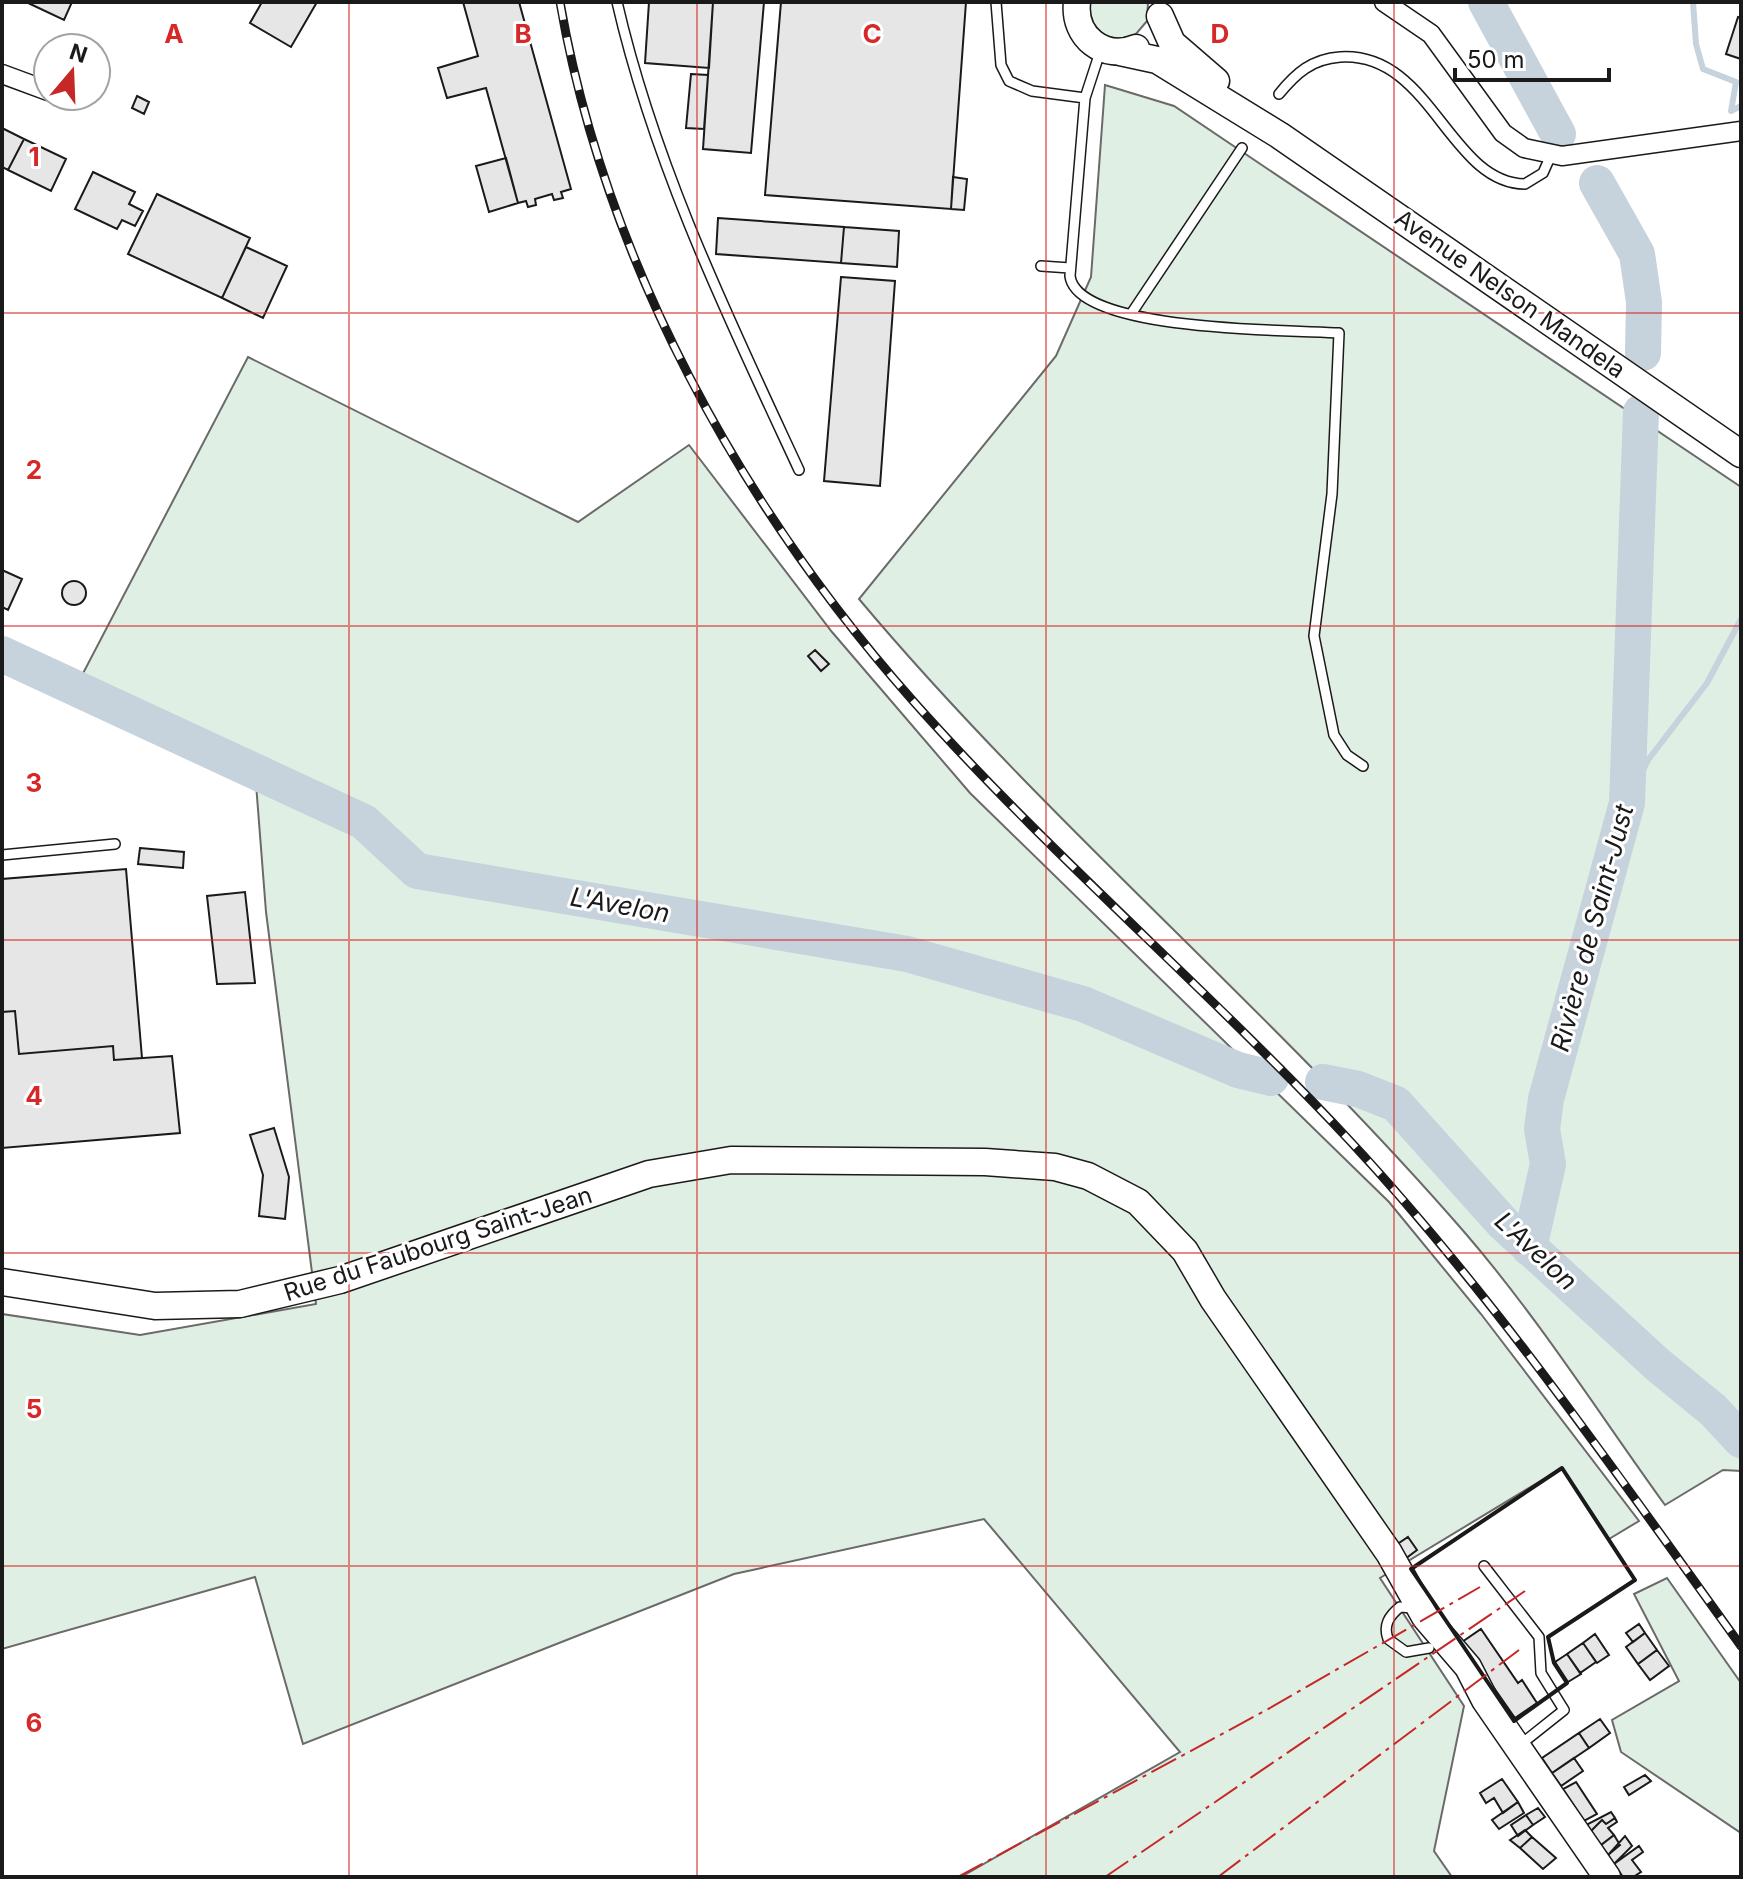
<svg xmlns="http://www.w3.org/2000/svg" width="1743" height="1879" viewBox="0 0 1743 1879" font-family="Inter,sans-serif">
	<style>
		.green { fill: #e0efe3; stroke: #6a6a6a; stroke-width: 2 }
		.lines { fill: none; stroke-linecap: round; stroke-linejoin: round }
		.stream { stroke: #c6d2dc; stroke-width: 6 }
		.river { stroke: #c6d2dc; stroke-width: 36 }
		.building { fill: #e6e6e6; stroke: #1a1a1a; stroke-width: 2 }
		.lane-casing { stroke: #1a1a1a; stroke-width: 12 }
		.street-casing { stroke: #1a1a1a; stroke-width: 21 }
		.secondary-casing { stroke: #1a1a1a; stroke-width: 29 }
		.lane { stroke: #fff; stroke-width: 9 }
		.street { stroke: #fff; stroke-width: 18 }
		.secondary { stroke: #fff; stroke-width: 26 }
		.rail-casing { stroke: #1a1a1a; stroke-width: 9 }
		.rail { stroke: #fff; stroke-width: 6; stroke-dasharray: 18; stroke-linecap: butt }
		.wall { stroke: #1a1a1a; stroke-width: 4 }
		.power { stroke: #c62828; stroke-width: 2; stroke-dasharray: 28 6 4 6; stroke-linecap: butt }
		.grid { fill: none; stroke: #d62828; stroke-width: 2; stroke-opacity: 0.55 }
		.labels { text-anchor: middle; stroke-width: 6; stroke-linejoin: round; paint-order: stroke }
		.street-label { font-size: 24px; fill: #1a1a1a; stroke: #fff }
		.water-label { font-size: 26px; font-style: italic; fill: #1a1a1a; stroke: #fff }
		.grid-label { font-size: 26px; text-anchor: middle; font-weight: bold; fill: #d62828; stroke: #fff; stroke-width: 6; stroke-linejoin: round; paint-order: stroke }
	</style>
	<rect width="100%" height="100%" fill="#fff"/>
	<!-- green -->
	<path class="green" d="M 1089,2 L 1148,2 L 1147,21 L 1136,34 C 1108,47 1089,29 1089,2 Z
		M 1105,85 L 1174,106 L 1741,487 L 1741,1471 L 1723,1470 L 1665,1505 C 1600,1415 1539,1319 1466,1234 C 1275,1013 1047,823 859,599 L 1056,356 L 1091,277 Z
		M 248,357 L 578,522 L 689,445 L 832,632 L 970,793 L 1389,1202 L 1481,1314 L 1639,1521 L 1609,1539 L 1562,1468 L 1380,1578 L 1464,1706 L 1434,1851 L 1452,1877 L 961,1877 L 1180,1752 L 984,1519 L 734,1574 L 303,1744 L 255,1577 L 2,1649 L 2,1314 L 140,1335 L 316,1304 L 266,912 L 255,771 L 79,681 Z
		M 1667,1578 L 1741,1683 L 1741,1833 L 1621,1752 L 1612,1720 L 1679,1681 L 1634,1594 Z"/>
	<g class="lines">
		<!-- stream -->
		<path class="stream" d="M 1693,2 L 1696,44 L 1703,69 L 1736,82 L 1731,111 L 1741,106
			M 1627,803 L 1648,760 L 1707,683 L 1741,619"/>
		<!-- river -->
		<path class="river" d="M 1486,2 L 1558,134
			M 1597,183 L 1637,254 L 1644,302 L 1643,353
			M 2,654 L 364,822 L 417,871 L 907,954 L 1083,1004 L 1238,1070 L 1271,1078
			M 1323,1082 L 1358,1089 L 1396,1104 L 1503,1223 L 1658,1365 L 1713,1410 L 1741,1440
			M 1529,1248 L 1548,1164 L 1542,1129 L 1546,1099 L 1627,803 L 1641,412"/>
	</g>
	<!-- building -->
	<path class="building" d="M 26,2 L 72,2 L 64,20 Z
		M 262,2 L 317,2 L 291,47 L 250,23 Z
		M 463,2 L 519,2 L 571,189 L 561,192 L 563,198 L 554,200 L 552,194 L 535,199 L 536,205 L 528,207 L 526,201 L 518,203 L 486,88 L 447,98 L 438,68 L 478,56 Z
		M 649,2 L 713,2 L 709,68 L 645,63 Z
		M 713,2 L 764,2 L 751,153 L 703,149 Z
		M 781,2 L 966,2 L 951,209 L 765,195 Z
		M 1738,17 L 1741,18 L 1741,59 L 1726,54 Z
		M 691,74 L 708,75 L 704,129 L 686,128 Z
		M 137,96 L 149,102 L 144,114 L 132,108 Z
		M 2,128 L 24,139 L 8,170 L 2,167 Z
		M 24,139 L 66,159 L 51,191 L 8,170 Z
		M 506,158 L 518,203 L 489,212 L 476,166 Z
		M 93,172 L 135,192 L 129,204 L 143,211 L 135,226 L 122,220 L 117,229 L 75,209 Z
		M 953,177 L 967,179 L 964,210 L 951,209 Z
		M 157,194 L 250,238 L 222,298 L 128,254 Z
		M 718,218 L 844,227 L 841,263 L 716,254 Z
		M 844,227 L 899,231 L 897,267 L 841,263 Z
		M 246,247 L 287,266 L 263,318 L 222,298 Z
		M 841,277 L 895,281 L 880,486 L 824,481 Z
		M 2,570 L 22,579 L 8,610 L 2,607 Z
		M62 593a12 12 0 1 1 24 0a12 12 0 1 1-24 0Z
		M 815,650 L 829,664 L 821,671 L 808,656 Z
		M 140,848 L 184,852 L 183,868 L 138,864 Z
		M 126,869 L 142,1058 L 114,1060 L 113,1046 L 19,1054 L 15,1011 L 2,1012 L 2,879 Z
		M 245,892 L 255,983 L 217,984 L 207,896 Z
		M 15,1011 L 19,1054 L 113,1046 L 114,1060 L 172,1056 L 180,1133 L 2,1148 L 2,1012 Z
		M 274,1128 L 289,1177 L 285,1219 L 259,1216 L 263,1175 L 250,1135 Z
		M 1408,1537 L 1417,1550 L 1405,1559 L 1396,1545 Z
		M 1639,1624 L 1645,1633 L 1633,1642 L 1626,1633 Z
		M 1481,1629 L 1518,1683 L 1522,1680 L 1537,1703 L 1515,1718 L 1462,1642 Z
		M 1645,1633 L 1657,1650 L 1638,1664 L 1626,1647 Z
		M 1595,1634 L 1609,1655 L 1597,1663 L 1583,1643 Z
		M 1583,1643 L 1596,1662 L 1580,1673 L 1567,1654 Z
		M 1657,1650 L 1669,1666 L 1650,1680 L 1638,1664 Z
		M 1567,1654 L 1581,1674 L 1568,1682 L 1555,1662 Z
		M 1600,1719 L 1610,1733 L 1589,1748 L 1579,1733 Z
		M 1579,1733 L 1589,1748 L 1552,1773 L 1542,1758 Z
		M 1574,1758 L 1583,1771 L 1561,1786 L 1552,1773 Z
		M 1645,1775 L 1651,1781 L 1629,1795 L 1624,1787 Z
		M 1502,1779 L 1518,1802 L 1503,1813 L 1494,1798 L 1486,1803 L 1480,1793 Z
		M 1576,1782 L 1597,1814 L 1584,1821 L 1563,1789 Z
		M 1518,1802 L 1524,1813 L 1499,1829 L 1492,1820 Z
		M 1538,1808 L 1545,1817 L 1533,1825 L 1526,1815 Z
		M 1611,1812 L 1615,1818 L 1606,1824 L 1602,1820 L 1591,1831 L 1586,1825 Z
		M 1526,1815 L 1533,1825 L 1518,1836 L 1511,1825 Z
		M 1615,1818 L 1617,1822 L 1608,1828 L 1614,1835 L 1601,1845 L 1591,1831 L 1602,1820 L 1606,1824 Z
		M 1525,1830 L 1532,1837 L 1520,1848 L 1510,1840 Z
		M 1614,1835 L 1620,1845 L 1608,1855 L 1601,1845 Z
		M 1625,1836 L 1632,1846 L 1614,1864 L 1608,1855 Z
		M 1532,1837 L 1556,1858 L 1543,1869 L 1520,1848 Z
		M 1639,1846 L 1643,1852 L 1632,1860 L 1641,1872 L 1633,1877 L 1623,1877 L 1614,1864 Z"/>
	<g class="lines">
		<defs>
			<path id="lane" d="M 617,2 C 655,167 728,317 799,470
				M 996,2 L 1001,65 L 1009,81 L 1032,91 L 1085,98
				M 1100,52 L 1085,98 L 1070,276 C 1077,332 1291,330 1339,333 L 1332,494 L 1314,636 L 1334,735 L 1347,755 L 1363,766
				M 1279,94 C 1296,73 1312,59 1340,57 C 1431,51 1449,183 1525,184 L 1543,173 L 1551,155
				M 1041,266 L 1070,268
				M 1131,314 L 1242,148
				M 2,855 L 115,844
				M 1484,1566 L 1539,1637 L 1541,1673 L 1564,1710 L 1520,1745
				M 1413,1608 L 1400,1607 C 1389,1616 1383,1625 1388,1639 L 1406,1652 L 1429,1648"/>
			<path id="street" d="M 1384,2 L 1431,34 L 1503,133 L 1524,148 L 1562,156 L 1741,131
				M 2,74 L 48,91"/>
			<path id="secondary" d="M 1077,2 C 1073,37 1104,61 1136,48
				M 1160,16 L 1172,43 L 1216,81
				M 1120,52 L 1157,60 L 1279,135 L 1741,454
				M 2,1282 L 155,1306 L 240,1304 L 340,1280 L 649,1174 L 731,1160 L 985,1162 L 1055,1167 L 1088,1176 L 1138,1202 L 1185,1251 L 1213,1299 L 1389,1553 L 1425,1617 L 1468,1667 L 1485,1700 L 1607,1877"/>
		</defs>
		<!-- lane casing -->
		<use href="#lane" class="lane-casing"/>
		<!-- street casing -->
		<use href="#street" class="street-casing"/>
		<!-- secondary casing -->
		<use href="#secondary" class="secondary-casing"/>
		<!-- lane -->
		<use href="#lane" class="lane"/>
		<!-- street -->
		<use href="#street" class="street"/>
		<!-- secondary -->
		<use href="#secondary" class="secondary"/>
		<defs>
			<path id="rail" d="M 560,2 C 605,261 741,507 914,702 C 1051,856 1209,990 1350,1141 C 1495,1297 1616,1473 1741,1646"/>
		</defs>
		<!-- rail casing -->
		<use href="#rail" class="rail-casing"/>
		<!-- rail -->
		<use href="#rail" class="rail"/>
		<!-- wall -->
		<path class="wall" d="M 1562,1468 L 1635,1580 L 1548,1637 L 1554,1663 L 1567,1683 L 1514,1721 L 1411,1569 Z"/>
		<!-- power -->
		<path class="power" d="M 958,1877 L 1270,1708 L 1480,1587
			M 1105,1877 L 1525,1591
			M 1218,1877 L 1519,1650"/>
	</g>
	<!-- grid -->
	<path class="grid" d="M 349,2 L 349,1877M 697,2 L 697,1877M 1046,2 L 1046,1877M 1394,2 L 1394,1877M 2,313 L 1741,313M 2,626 L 1741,626M 2,940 L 1741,940M 2,1253 L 1741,1253M 2,1566 L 1741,1566"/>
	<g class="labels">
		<!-- street labels -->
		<g class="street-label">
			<text transform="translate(1510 294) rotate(35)" y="8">Avenue Nelson Mandela</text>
			<text transform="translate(438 1244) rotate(-18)" y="8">Rue du Faubourg Saint-Jean</text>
		</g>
		<!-- water labels -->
		<g class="water-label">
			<text transform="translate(620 905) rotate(10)" y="9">L'Avelon</text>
			<text transform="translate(1592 928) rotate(-75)" y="9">Rivière de Saint-Just</text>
			<text transform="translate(1536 1251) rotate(43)" y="9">L'Avelon</text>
		</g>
	</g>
	<g class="grid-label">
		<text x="174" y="43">A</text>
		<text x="523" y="43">B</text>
		<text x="872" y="43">C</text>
		<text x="1220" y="43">D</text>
		<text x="34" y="166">1</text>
		<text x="34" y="479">2</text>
		<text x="34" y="792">3</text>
		<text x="34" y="1105">4</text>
		<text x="34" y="1418">5</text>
		<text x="34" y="1732">6</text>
	</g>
	<!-- border -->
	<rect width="1743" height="1879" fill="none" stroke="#1a1a1a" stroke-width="8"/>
	<!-- north arrow -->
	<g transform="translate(72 72) rotate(19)"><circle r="38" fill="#ffffff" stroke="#a3a3a3" stroke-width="2"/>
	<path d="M0-6L14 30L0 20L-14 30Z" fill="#c62828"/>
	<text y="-12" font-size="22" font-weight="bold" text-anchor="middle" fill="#1a1a1a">N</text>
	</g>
	<!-- scale -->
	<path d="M1455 68v12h154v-12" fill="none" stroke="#1a1a1a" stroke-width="4"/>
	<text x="1467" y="68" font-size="24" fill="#1a1a1a" stroke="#ffffff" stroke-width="6" paint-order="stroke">50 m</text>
</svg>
